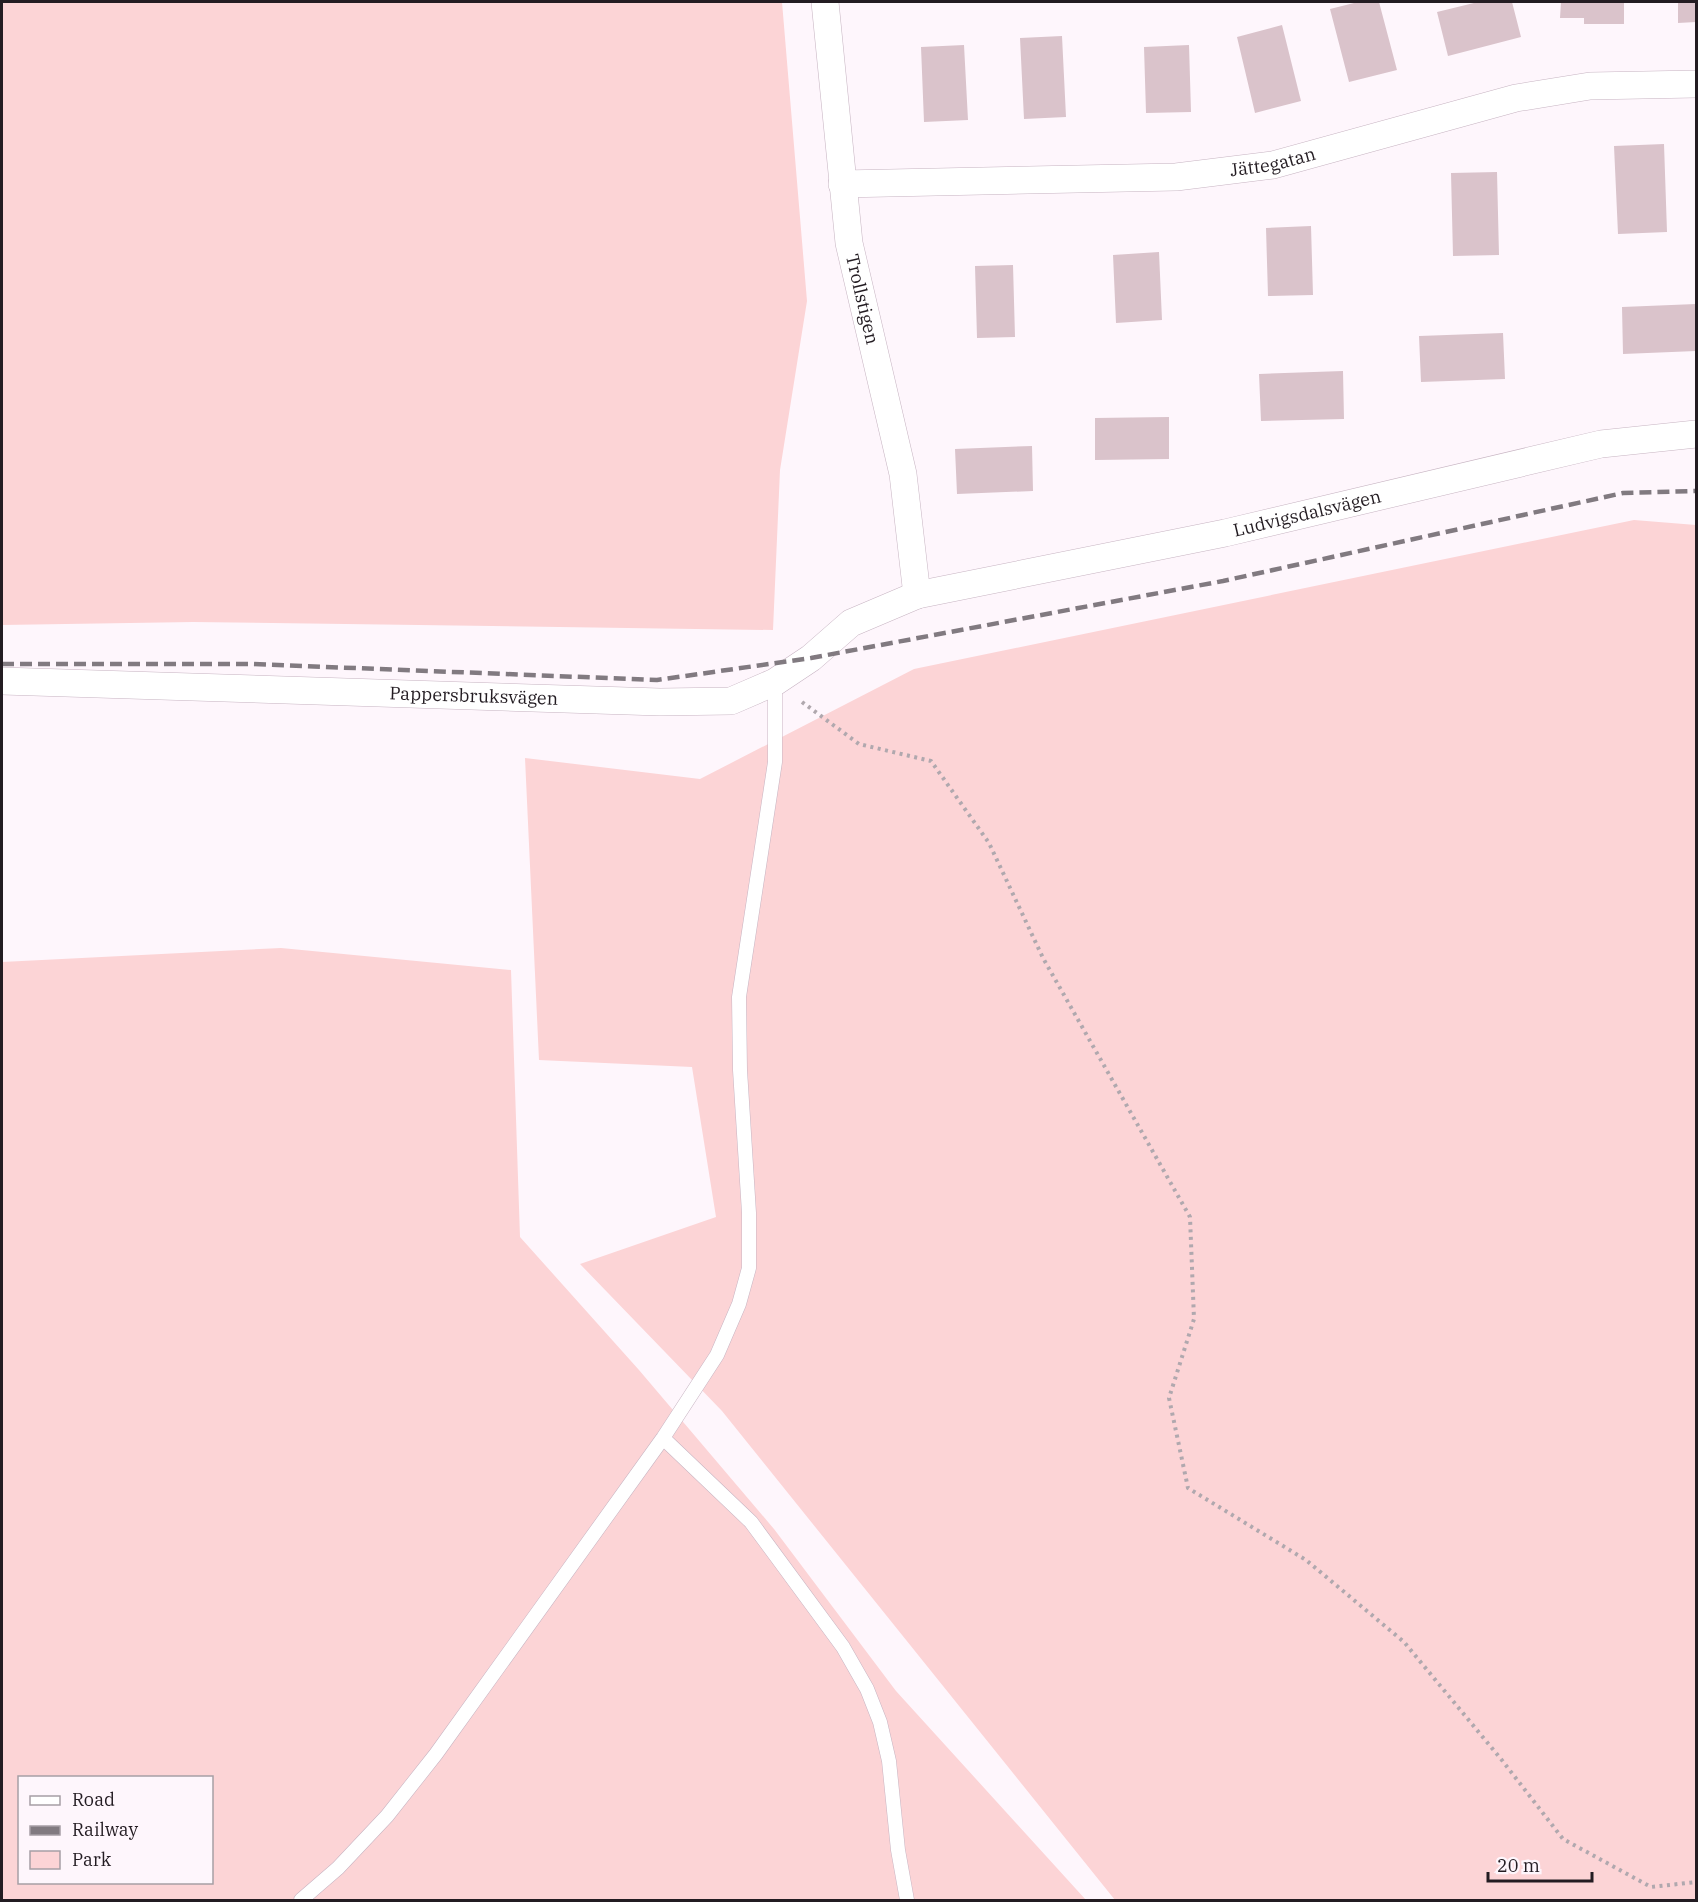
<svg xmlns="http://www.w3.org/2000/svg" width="1698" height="1902" viewBox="0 0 1698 1902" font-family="'IBM Plex Serif',serif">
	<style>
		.green { fill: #fcd4d6; fill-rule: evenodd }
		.building { fill: #dac3cb }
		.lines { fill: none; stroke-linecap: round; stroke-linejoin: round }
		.lane-casing { stroke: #c7b4c2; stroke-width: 15 }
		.street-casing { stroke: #c7b4c2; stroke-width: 28 }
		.path { stroke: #b0a8ae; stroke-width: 4; stroke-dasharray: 3 4.5; stroke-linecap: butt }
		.lane { stroke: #fff; stroke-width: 14 }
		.street { stroke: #fff; stroke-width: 27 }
		.rail { stroke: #817a80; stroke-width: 4.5; stroke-dasharray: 12 6; stroke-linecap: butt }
		.labels { text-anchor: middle; stroke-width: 4.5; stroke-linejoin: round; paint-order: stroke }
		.street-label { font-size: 18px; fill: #231c22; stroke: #fef6fc }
	</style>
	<rect width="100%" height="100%" fill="#fef6fc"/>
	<!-- green -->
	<path class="green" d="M 2,2 L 782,2 L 807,301 L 780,470 L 773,630 L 193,622 L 2,625 Z
		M 1634,520 L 1696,525 L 1696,1900 L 1115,1900 L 722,1411 L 580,1264 L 716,1217 L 692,1067 L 539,1060 L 525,758 L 700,779 L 914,669 Z
		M 281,948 L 511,970 L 520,1237 L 639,1370 L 774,1529 L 896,1691 L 1086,1900 L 2,1900 L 2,962 ZM 20,1778 L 212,1778 L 212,1882 L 20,1882 Z"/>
	<!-- building -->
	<path class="building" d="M 1358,2 L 1379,2 L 1397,70 L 1349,82 L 1330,9 Z
		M 1478,2 L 1512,2 L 1521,37 L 1448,56 L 1437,12 Z
		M 1561,2 L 1624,2 L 1624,24 L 1584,24 L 1584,18 L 1560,18 Z
		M 1678,2 L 1696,2 L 1696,22 L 1678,23 Z
		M 1282,25 L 1301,101 L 1255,113 L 1237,37 Z
		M 1062,36 L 1066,117 L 1024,119 L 1020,38 Z
		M 964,45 L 968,120 L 924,122 L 921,47 Z
		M 1189,45 L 1191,112 L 1146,113 L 1144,47 Z
		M 1664,144 L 1667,232 L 1618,234 L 1614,146 Z
		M 1497,172 L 1499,255 L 1453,256 L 1451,173 Z
		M 1311,226 L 1313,295 L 1268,296 L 1266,228 Z
		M 1159,252 L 1162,320 L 1116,323 L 1113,255 Z
		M 1013,265 L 1015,337 L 977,338 L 975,266 Z
		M 1696,304 L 1696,351 L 1623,354 L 1622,307 Z
		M 1503,333 L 1505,379 L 1421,382 L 1419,336 Z
		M 1343,371 L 1344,419 L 1261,421 L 1259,374 Z
		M 1169,417 L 1169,459 L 1095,460 L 1095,418 Z
		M 1032,446 L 1033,491 L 957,494 L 955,449 Z"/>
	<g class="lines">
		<defs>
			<path id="lane" d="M 663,1438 L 751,1522 L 843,1647 L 867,1689 L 880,1722 L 889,1761 L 898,1850 L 907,1900
				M 301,1900 L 338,1868 L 387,1816 L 436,1754 L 663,1438 L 717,1355 L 739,1304 L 749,1268 L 749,1213 L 740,1070 L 739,997 L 775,762 L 775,682"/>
			<g id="street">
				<path id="s1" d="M 825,2 L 849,243 L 903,474 L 917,595"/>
				<path id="s2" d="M 842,184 L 1176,177 L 1273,165 L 1516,98 L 1590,86 L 1696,84"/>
				<path id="s3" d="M 2,681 L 660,702 L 731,701 L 775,682 L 811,658 L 851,623 L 917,595 L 1225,533 L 1601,444 L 1696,434"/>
			</g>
		</defs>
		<!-- lane casing -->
		<use href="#lane" class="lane-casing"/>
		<!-- street casing -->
		<use href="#street" class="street-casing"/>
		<!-- path -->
		<path class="path" d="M 802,702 L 859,744 L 931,761 L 989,843 L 1043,958 L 1190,1217 L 1194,1319 L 1169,1398 L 1188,1488 L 1306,1560 L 1404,1642 L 1501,1759 L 1563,1839 L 1651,1887 L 1696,1882"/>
		<!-- lane -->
		<use href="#lane" class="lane"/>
		<!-- street -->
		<use href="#street" class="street"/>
		<!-- rail -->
		<path class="rail" d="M 2,664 L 252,664 L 657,680 L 811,658 L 1223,581 L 1623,493 L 1696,491"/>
	</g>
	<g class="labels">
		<!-- street labels -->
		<g class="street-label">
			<text dy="6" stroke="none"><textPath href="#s2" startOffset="432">Jättegatan</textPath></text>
			<text dy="6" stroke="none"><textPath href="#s1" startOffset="300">Trollstigen</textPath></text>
			<text dy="6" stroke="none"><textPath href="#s3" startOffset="1344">Ludvigsdalsvägen</textPath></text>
			<text dy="6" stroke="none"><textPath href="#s3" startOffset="472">Pappersbruksvägen</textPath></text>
		</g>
	</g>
	<!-- border -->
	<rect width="1698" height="1902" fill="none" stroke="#231c22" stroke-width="6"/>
	<!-- legend -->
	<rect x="18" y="1776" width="195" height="108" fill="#fef6fc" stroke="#a69fa5" stroke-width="1.5"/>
	<rect x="30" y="1796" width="30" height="9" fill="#ffffff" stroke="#a69fa5" stroke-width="1.5"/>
	<text x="72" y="1806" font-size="18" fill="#231c22">Road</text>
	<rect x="30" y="1826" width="30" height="9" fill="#817a80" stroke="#a69fa5" stroke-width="1.5"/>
	<text x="72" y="1836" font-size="18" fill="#231c22">Railway</text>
	<rect x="30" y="1851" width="30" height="18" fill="#fcd4d6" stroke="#a69fa5" stroke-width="1.5"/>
	<text x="72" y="1866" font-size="18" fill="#231c22">Park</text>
	<!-- scale -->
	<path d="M1488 1872v9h104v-9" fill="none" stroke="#231c22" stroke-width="3"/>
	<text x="1497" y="1872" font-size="18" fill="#231c22" stroke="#fef6fc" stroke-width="4.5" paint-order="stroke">20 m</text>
</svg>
